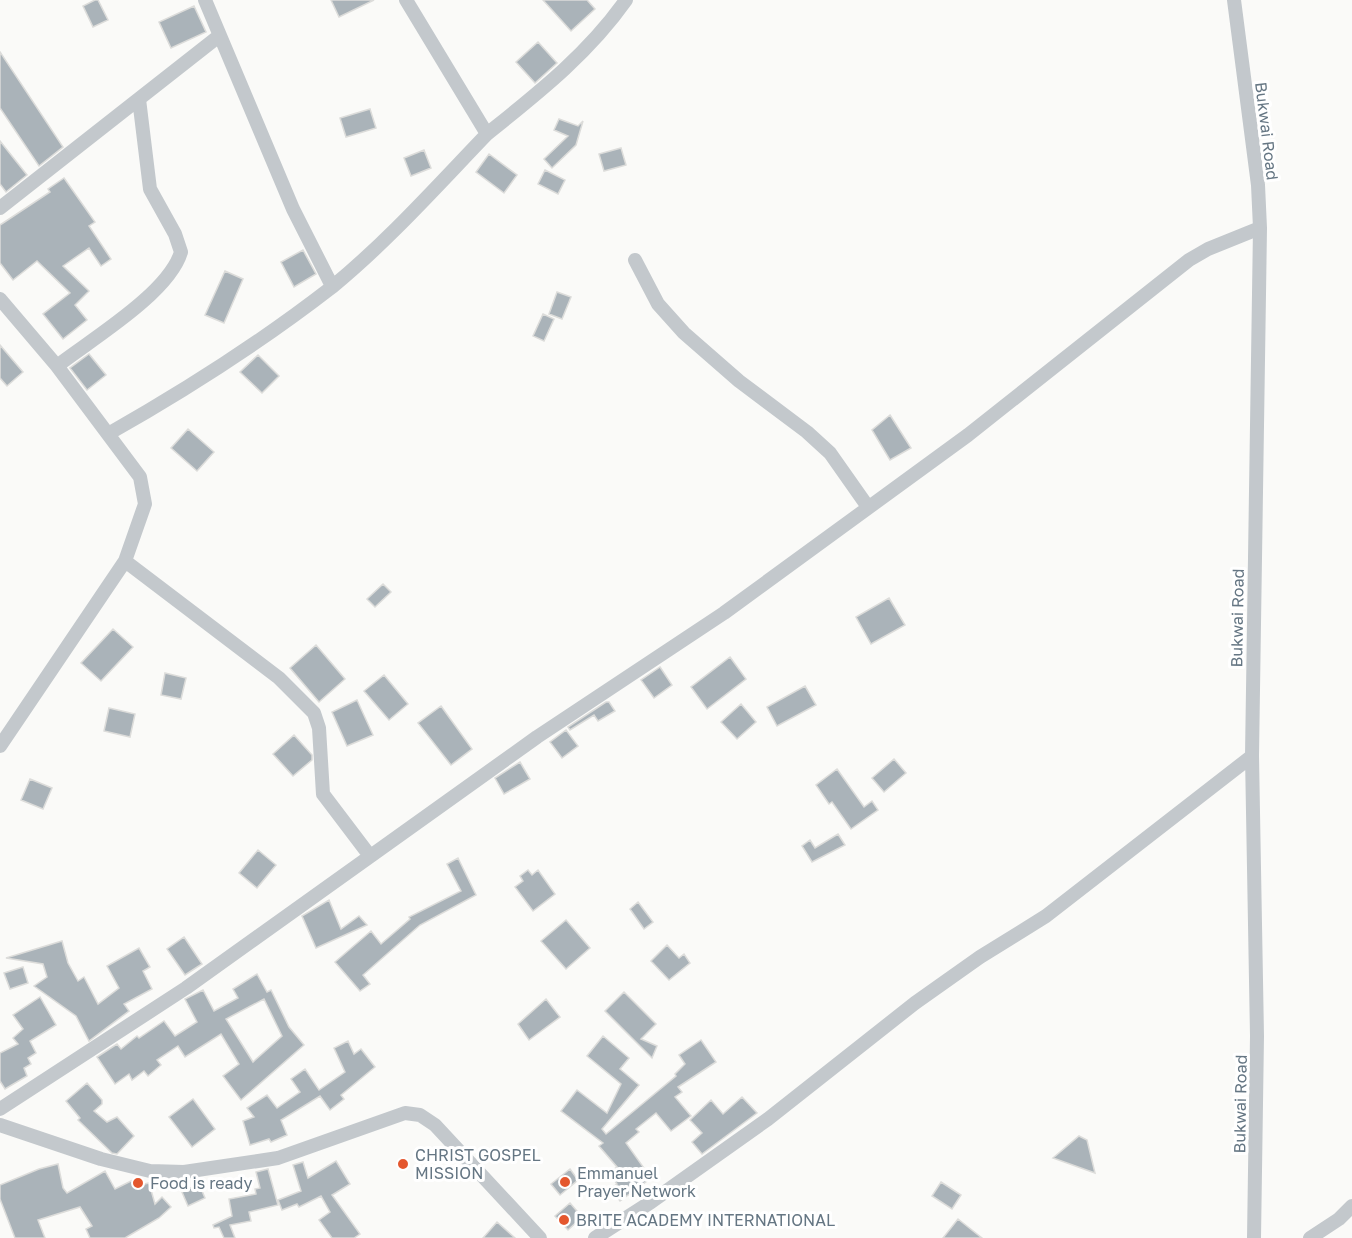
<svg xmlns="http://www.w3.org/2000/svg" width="1352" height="1238" viewBox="0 0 1352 1238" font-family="'Golos Text',sans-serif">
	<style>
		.building { fill: #aab3b9; stroke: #dcdcda; stroke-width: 1.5; fill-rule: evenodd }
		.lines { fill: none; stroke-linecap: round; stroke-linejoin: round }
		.minor { stroke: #c3c8cc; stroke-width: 14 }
		.poi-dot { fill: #e4572e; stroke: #fff; stroke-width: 2 }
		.labels { text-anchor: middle; stroke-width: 6; stroke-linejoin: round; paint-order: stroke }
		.street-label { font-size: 16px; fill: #657683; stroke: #fff }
		.poi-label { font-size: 16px; fill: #657683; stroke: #fff; text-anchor: start }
	</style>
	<rect width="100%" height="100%" fill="#fafaf8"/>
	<!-- building -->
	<path class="building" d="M 95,0 L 98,0 L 108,20 L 93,27 L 83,6 Z
		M 331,0 L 374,0 L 339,17 Z
		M 543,0 L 587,0 L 595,9 L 571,31 Z
		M 194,6 L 206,32 L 171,48 L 159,22 Z
		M 538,42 L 557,63 L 535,83 L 516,62 Z
		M 0,52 L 63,147 L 39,166 L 0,108 Z
		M 370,109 L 376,128 L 346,137 L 340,118 Z
		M 559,119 L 578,126 L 583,121 L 576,145 L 552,168 L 544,159 L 568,136 L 554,130 Z
		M 0,141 L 27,175 L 6,192 L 0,184 Z
		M 621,148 L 626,165 L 604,171 L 599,154 Z
		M 424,150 L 431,168 L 411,176 L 404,158 Z
		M 489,154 L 517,175 L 504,193 L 476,172 Z
		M 545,170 L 565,180 L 558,194 L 538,184 Z
		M 64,178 L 95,222 L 89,226 L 111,259 L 101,266 L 89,248 L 63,266 L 89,291 L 75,305 L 87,320 L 63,339 L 43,314 L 70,293 L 37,261 L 13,280 L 0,263 L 0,225 L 50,192 L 48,189 Z
		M 303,250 L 316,274 L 294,287 L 281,262 Z
		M 225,271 L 243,279 L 224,323 L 205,315 Z
		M 557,292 L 571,297 L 562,319 L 549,314 Z
		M 543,314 L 554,319 L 544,341 L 533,336 Z
		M 0,345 L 23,372 L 7,386 L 0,378 Z
		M 89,354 L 106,375 L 87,390 L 70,368 Z
		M 258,355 L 279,376 L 262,393 L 240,372 Z
		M 890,415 L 911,448 L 890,460 L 872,430 Z
		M 188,429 L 214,452 L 197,471 L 171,448 Z
		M 383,584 L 391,592 L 375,607 L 367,599 Z
		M 889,598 L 905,625 L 871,644 L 856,617 Z
		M 113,629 L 133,647 L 101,681 L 81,663 Z
		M 316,645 L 345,679 L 319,702 L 290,668 Z
		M 730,657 L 746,679 L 707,709 L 691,687 Z
		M 660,667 L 672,685 L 654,698 L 641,680 Z
		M 165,673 L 186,678 L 181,699 L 161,695 Z
		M 384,675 L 408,704 L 389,720 L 364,691 Z
		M 805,686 L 816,705 L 777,726 L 767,707 Z
		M 357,700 L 373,735 L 347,746 L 332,712 Z
		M 606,702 L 609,702 L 615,711 L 598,721 L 594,715 L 570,730 L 568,727 Z
		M 741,704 L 756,722 L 737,739 L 721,722 Z
		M 441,706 L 472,749 L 451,765 L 418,723 Z
		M 109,708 L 135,714 L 130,737 L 104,731 Z
		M 566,730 L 578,746 L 562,758 L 550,742 Z
		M 294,735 L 312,755 L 312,760 L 293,776 L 273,754 Z
		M 894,759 L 906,773 L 884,792 L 872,778 Z
		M 520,762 L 530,779 L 504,794 L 495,778 Z
		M 837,769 L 864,807 L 872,801 L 878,810 L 851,829 L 832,802 L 829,804 L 816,785 Z
		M 30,779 L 52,788 L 43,809 L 21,800 Z
		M 838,834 L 845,845 L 812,862 L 802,846 L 810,840 L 815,848 Z
		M 258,850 L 276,865 L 257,888 L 239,873 Z
		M 458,858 L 476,895 L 420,925 L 363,975 L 370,984 L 360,991 L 335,962 L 371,931 L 381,944 L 410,919 L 409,917 L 461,891 L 447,864 Z
		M 528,870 L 532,875 L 538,870 L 555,894 L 533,911 L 515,887 L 523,881 L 520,876 Z
		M 329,900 L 341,929 L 359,916 L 367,925 L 316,948 L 302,916 Z
		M 638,902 L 653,922 L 644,929 L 630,909 Z
		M 566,920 L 590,948 L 566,969 L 541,941 Z
		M 184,937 L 202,964 L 185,975 L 167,949 Z
		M 62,941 L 68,963 L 78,981 L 84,977 L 98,1004 L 119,988 L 107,966 L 139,948 L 150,967 L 143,971 L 152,989 L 124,1004 L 129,1011 L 89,1041 L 76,1016 L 34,986 L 47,977 L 43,964 L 6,958 Z
		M 667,945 L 679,958 L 684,954 L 690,963 L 669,980 L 651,961 Z
		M 23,967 L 28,983 L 10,989 L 4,973 Z
		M 257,974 L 267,992 L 271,990 L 289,1027 L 304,1045 L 241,1100 L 223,1076 L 239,1064 L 221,1034 L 185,1057 L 178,1046 L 157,1060 L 161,1065 L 148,1076 L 144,1071 L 132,1080 L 129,1074 L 115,1084 L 97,1057 L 117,1044 L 121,1049 L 137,1036 L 139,1038 L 164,1021 L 175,1036 L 197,1022 L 185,999 L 203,990 L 214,1011 L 238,998 L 233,989 ZM 264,999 L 282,1036 L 253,1062 L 226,1019 Z
		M 624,992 L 656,1024 L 641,1039 L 657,1046 L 652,1058 L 605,1011 Z
		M 40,997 L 56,1025 L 30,1041 L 36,1053 L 28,1058 L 31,1064 L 24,1068 L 27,1076 L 5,1089 L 0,1081 L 0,1053 L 18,1044 L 13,1038 L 23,1029 L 13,1015 Z
		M 546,999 L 560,1017 L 529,1040 L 518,1024 Z
		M 603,1036 L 629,1058 L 620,1069 L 639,1085 L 602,1129 L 606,1134 L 676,1076 L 675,1074 L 685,1064 L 679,1055 L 701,1040 L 716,1062 L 678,1087 L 682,1092 L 675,1097 L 691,1116 L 671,1131 L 656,1113 L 636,1129 L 639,1132 L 626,1143 L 651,1178 L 620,1201 L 611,1188 L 617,1184 L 609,1173 L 617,1167 L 599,1146 L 603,1143 L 561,1111 L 577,1090 L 607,1113 L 621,1084 L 587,1056 Z
		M 348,1041 L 354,1054 L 361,1049 L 375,1067 L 341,1095 L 344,1099 L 330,1110 L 320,1096 L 281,1120 L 287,1135 L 271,1142 L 269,1139 L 250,1145 L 243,1121 L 254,1117 L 247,1108 L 267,1095 L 277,1108 L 300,1092 L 291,1079 L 305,1069 L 319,1090 L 345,1072 L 334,1048 Z
		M 87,1083 L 102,1100 L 102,1104 L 94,1111 L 107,1122 L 117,1117 L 134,1136 L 117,1154 L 112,1153 L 78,1120 L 80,1118 L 66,1101 Z
		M 742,1097 L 757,1113 L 702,1154 L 692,1142 L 702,1133 L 690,1120 L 711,1100 L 723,1114 Z
		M 193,1099 L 215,1129 L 192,1147 L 169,1117 Z
		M 1079,1136 L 1087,1140 L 1095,1173 L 1053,1158 Z
		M 336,1161 L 350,1184 L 332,1195 L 360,1234 L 354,1238 L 332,1238 L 319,1220 L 330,1212 L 321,1196 L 299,1207 L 297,1204 L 282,1210 L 278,1200 L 301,1191 L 293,1165 L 303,1162 L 308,1178 Z
		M 58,1164 L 63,1188 L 67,1193 L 105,1171 L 115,1189 L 133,1180 L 136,1186 L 149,1183 L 155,1204 L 162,1197 L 171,1207 L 159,1218 L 125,1238 L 90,1238 L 86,1229 L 92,1226 L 80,1207 L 38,1220 L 45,1238 L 15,1238 L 0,1199 L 0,1185 L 39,1169 Z
		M 268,1169 L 278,1205 L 249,1212 L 251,1221 L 230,1225 L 235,1238 L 224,1238 L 219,1227 L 214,1228 L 213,1225 L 232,1216 L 229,1199 L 256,1194 L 255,1189 L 260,1188 L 256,1172 Z
		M 570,1169 L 578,1180 L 560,1195 L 551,1184 Z
		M 941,1182 L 961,1195 L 952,1209 L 932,1196 Z
		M 199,1184 L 205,1198 L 188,1206 L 182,1192 Z
		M 570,1203 L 582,1217 L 568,1230 L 555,1216 Z
		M 958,1219 L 982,1238 L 943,1238 Z
		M 497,1222 L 515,1238 L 483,1238 Z"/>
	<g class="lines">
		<!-- minor -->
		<path class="minor" d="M 205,0 L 293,209 L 332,286
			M 406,0 L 487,134 C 538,93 588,54 626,0
			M 1234,0 L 1258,185 L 1260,228 L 1252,756 L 1257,1036 L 1254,1238
			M 0,208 L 219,36
			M 635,260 L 658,304 L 684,333 L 739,381 L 807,432 L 830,453 L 868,507
			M 0,299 L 57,366 L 140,477 L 145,504 L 125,561 L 279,678 L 314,713 L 319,728 L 323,794 L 370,856
			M 57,366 C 92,339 169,293 181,252 L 175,234 L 150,189 L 139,99
			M 108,434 C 186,390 261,342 332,287 C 388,241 437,186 487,134
			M 0,746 L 125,561
			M 0,1109 L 186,988 L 537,737 L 724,613 L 968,435 L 1189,260 L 1208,249 L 1260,228
			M 0,1125 L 101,1159 L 150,1171 L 184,1172 L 278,1158 L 405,1113 L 420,1115 L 435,1125 L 540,1238
			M 595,1238 L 651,1202 L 768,1119 L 915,1003 L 980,957 L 1046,916 L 1252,756
			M 1310,1238 L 1339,1219 L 1352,1206"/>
	</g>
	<!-- markers -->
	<g class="poi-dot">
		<circle cx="403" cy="1164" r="6"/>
		<circle cx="565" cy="1182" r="6"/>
		<circle cx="138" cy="1183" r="6"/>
		<circle cx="564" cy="1220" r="6"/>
	</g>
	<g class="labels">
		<!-- street labels -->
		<g class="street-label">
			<text transform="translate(1267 131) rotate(83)" y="6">Bukwai Road</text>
			<text transform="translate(1237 618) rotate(-89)" y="6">Bukwai Road</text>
			<text transform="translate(1240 1104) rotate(-89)" y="6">Bukwai Road</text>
		</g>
		<!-- poi labels -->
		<g class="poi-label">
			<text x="415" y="1161">CHRIST GOSPEL<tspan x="415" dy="18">MISSION</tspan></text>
			<text x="577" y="1179">Emmanuel<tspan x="577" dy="18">Prayer Network</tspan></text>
			<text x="150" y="1189">Food is ready</text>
			<text x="576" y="1226">BRITE ACADEMY INTERNATIONAL</text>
		</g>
	</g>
</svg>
